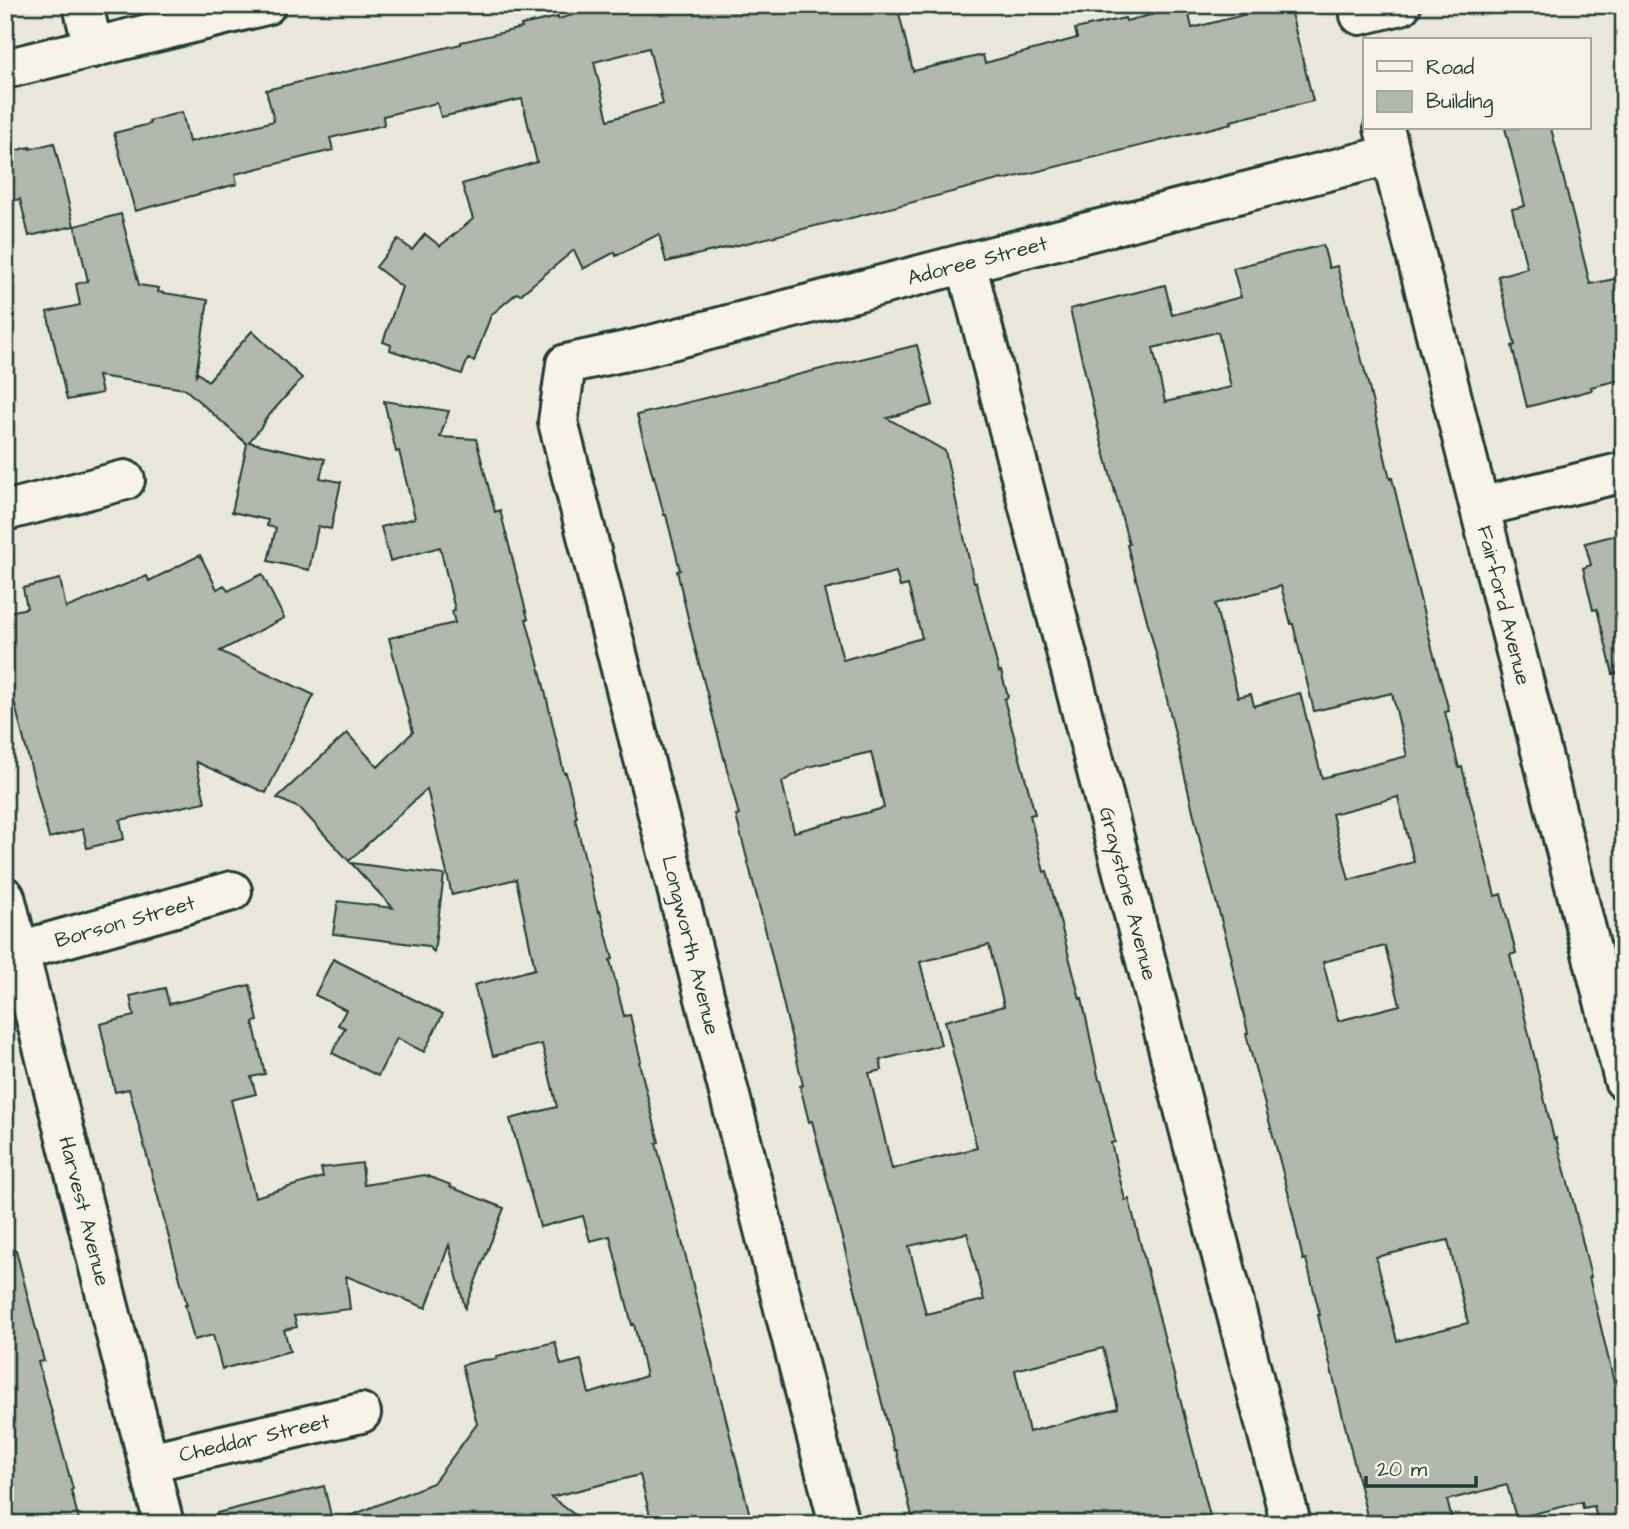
<svg xmlns="http://www.w3.org/2000/svg" width="1629" height="1529" viewBox="0 0 1629 1529" font-family="'Architects Daughter',sans-serif">
	<style>
		.building { fill: #b2b8ae; stroke: #1f3d34; stroke-width: 2; fill-rule: evenodd }
		.lines { fill: none; stroke-linecap: round; stroke-linejoin: round }
		.minor-casing { stroke: #1f3d34; stroke-width: 44 }
		.minor { stroke: #f7f3e8; stroke-width: 38 }
		.labels { text-anchor: middle; stroke-width: 5; stroke-linejoin: round; paint-order: stroke }
		.street-label { font-size: 21px; fill: #1f3d34; stroke: #f7f3e8 }
	</style>
	<rect width="100%" height="100%" fill="#eae8dd"/>
	<filter id="ink" filterUnits="userSpaceOnUse"><feTurbulence type="fractalNoise" baseFrequency=".0143" numOctaves="2"/><feDisplacementMap in="SourceGraphic" scale="14" xChannelSelector="R" yChannelSelector="G"/><feConvolveMatrix kernelMatrix="1 2 1 2 8 2 1 2 1" color-interpolation-filters="sRGB"/></filter>
	<g filter="url(#ink)">
		<!-- building -->
		<path class="building" d="M 609,5 L 897,5 L 913,71 L 983,55 L 985,63 L 1077,38 L 1075,29 L 1125,18 L 1126,21 L 1187,6 L 1192,28 L 1282,5 L 1289,5 L 1313,101 L 1231,121 L 1232,123 L 1003,180 L 1002,179 L 836,222 L 835,221 L 751,242 L 666,262 L 659,234 L 616,256 L 615,252 L 583,269 L 574,250 L 520,295 L 517,293 L 491,315 L 474,361 L 468,359 L 462,374 L 390,350 L 391,345 L 383,342 L 402,287 L 376,267 L 398,239 L 412,250 L 425,234 L 440,246 L 473,219 L 462,184 L 537,162 L 522,99 L 441,117 L 437,103 L 383,116 L 384,125 L 330,138 L 333,150 L 235,174 L 237,184 L 135,211 L 114,133 L 150,124 L 149,121 L 182,112 L 189,142 L 274,121 L 266,90 L 329,75 L 329,76 L 461,44 L 461,42 L 522,28 L 521,25 L 558,17 L 558,19 ZM 649,48 L 663,104 L 608,120 L 594,62 Z
			M 1505,128 L 1551,128 L 1590,284 L 1624,277 L 1624,379 L 1591,387 L 1592,390 L 1527,407 L 1512,346 L 1515,345 L 1498,276 L 1527,268 L 1512,209 L 1525,206 Z
			M 54,143 L 74,226 L 29,236 L 20,199 L 5,203 L 5,153 L 30,147 L 30,149 Z
			M 121,214 L 139,285 L 159,288 L 158,292 L 208,300 L 196,375 L 198,373 L 208,381 L 252,331 L 302,378 L 264,421 L 265,422 L 249,442 L 325,459 L 320,478 L 341,482 L 331,529 L 318,526 L 309,570 L 268,561 L 276,528 L 267,526 L 268,520 L 232,512 L 247,444 L 185,389 L 98,376 L 102,393 L 67,400 L 47,312 L 80,305 L 76,284 L 88,281 L 75,226 Z
			M 1323,245 L 1329,268 L 1337,266 L 1368,383 L 1390,479 L 1392,478 L 1407,540 L 1406,541 L 1432,648 L 1449,711 L 1445,712 L 1459,768 L 1462,767 L 1495,896 L 1501,894 L 1516,953 L 1510,955 L 1554,1139 L 1556,1138 L 1573,1201 L 1591,1277 L 1589,1277 L 1618,1399 L 1624,1397 L 1624,1524 L 1598,1524 L 1594,1506 L 1583,1508 L 1582,1502 L 1516,1518 L 1507,1485 L 1447,1500 L 1453,1524 L 1369,1524 L 1318,1315 L 1320,1315 L 1306,1259 L 1303,1260 L 1288,1192 L 1246,1034 L 1248,1033 L 1231,960 L 1232,959 L 1203,854 L 1158,661 L 1127,545 L 1129,544 L 1102,444 L 1070,309 L 1165,285 L 1172,315 L 1241,297 L 1233,268 ZM 1218,332 L 1231,387 L 1165,402 L 1153,348 ZM 1281,586 L 1291,624 L 1293,624 L 1314,711 L 1392,693 L 1407,756 L 1322,778 L 1300,693 L 1254,706 L 1251,694 L 1238,697 L 1215,604 ZM 1398,797 L 1414,862 L 1349,880 L 1332,814 ZM 1385,946 L 1400,1005 L 1338,1021 L 1323,962 ZM 1448,1240 L 1468,1323 L 1397,1341 L 1376,1257 Z
			M 917,345 L 933,405 L 887,418 L 945,451 L 974,582 L 976,582 L 999,672 L 1001,671 L 1008,697 L 1004,699 L 1035,814 L 1030,815 L 1044,872 L 1047,871 L 1080,999 L 1082,998 L 1099,1080 L 1101,1080 L 1115,1142 L 1111,1143 L 1125,1200 L 1129,1199 L 1141,1246 L 1212,1524 L 914,1524 L 896,1450 L 894,1450 L 873,1368 L 856,1293 L 812,1121 L 809,1122 L 800,1086 L 803,1085 L 768,940 L 736,816 L 739,815 L 696,652 L 677,571 L 680,570 L 666,515 L 664,515 L 654,476 L 653,477 L 637,415 ZM 896,572 L 900,587 L 908,585 L 922,638 L 843,660 L 825,590 ZM 871,752 L 884,808 L 794,832 L 782,782 L 808,767 ZM 989,945 L 1004,1006 L 945,1021 L 977,1148 L 892,1169 L 869,1073 L 882,1070 L 880,1060 L 941,1045 L 920,962 ZM 967,1233 L 984,1300 L 926,1314 L 909,1246 ZM 1103,1348 L 1118,1408 L 1029,1432 L 1015,1370 Z
			M 384,401 L 449,411 L 440,437 L 476,439 L 495,512 L 500,510 L 528,619 L 526,619 L 541,674 L 564,773 L 566,773 L 577,817 L 575,818 L 598,912 L 600,911 L 613,959 L 610,960 L 624,1016 L 630,1015 L 641,1061 L 639,1062 L 659,1142 L 656,1143 L 678,1225 L 752,1524 L 652,1524 L 640,1475 L 551,1497 L 587,1524 L 335,1524 L 335,1522 L 433,1483 L 477,1424 L 462,1365 L 482,1360 L 497,1359 L 497,1356 L 555,1342 L 561,1365 L 581,1360 L 589,1394 L 646,1376 L 634,1324 L 632,1325 L 610,1236 L 590,1241 L 583,1216 L 540,1227 L 510,1119 L 557,1107 L 542,1044 L 493,1056 L 474,985 L 535,969 L 516,879 L 452,895 L 427,789 L 349,861 L 301,809 L 277,798 L 347,733 L 378,767 L 413,732 L 389,638 L 455,623 L 452,611 L 455,610 L 440,547 L 390,561 L 381,527 L 415,518 L 399,451 L 396,452 Z
			M 1624,533 L 1624,672 L 1613,674 L 1597,609 L 1593,610 L 1583,568 L 1591,565 L 1585,543 Z
			M 200,555 L 217,589 L 224,585 L 228,591 L 262,574 L 284,618 L 220,651 L 314,695 L 266,793 L 196,762 L 205,802 L 120,820 L 124,839 L 87,848 L 83,829 L 49,838 L 5,666 L 5,613 L 27,608 L 23,588 L 60,579 L 66,608 L 147,576 L 149,581 Z
			M 351,863 L 444,875 L 434,952 L 428,946 L 333,934 L 338,901 L 393,908 Z
			M 333,959 L 443,1014 L 424,1052 L 397,1038 L 378,1076 L 332,1053 L 345,1028 L 338,1025 L 346,1010 L 315,995 Z
			M 250,985 L 258,1021 L 253,1022 L 265,1074 L 251,1077 L 256,1094 L 231,1100 L 255,1197 L 323,1177 L 321,1168 L 362,1163 L 364,1185 L 425,1175 L 451,1185 L 450,1187 L 504,1208 L 465,1308 L 449,1245 L 426,1308 L 346,1276 L 350,1309 L 294,1316 L 297,1327 L 284,1330 L 290,1351 L 222,1369 L 213,1335 L 194,1340 L 185,1305 L 187,1305 L 129,1089 L 115,1092 L 100,1024 L 134,1016 L 130,996 L 165,988 L 169,1004 Z
			M 16,1250 L 44,1361 L 38,1362 L 73,1489 L 71,1490 L 80,1524 L 5,1524 L 5,1251 Z
			M 324,1486 L 333,1524 L 218,1524 L 217,1513 Z"/>
		<g class="lines">
			<defs>
				<g id="minor">
					<path d="M 83,5 L 93,48"/>
					<path d="M 1360,15 L 1401,5"/>
					<path d="M 5,69 L 266,5"/>
					<path id="s1" d="M 1384,128 L 1624,1080"/>
					<path id="s2" d="M 966,263 L 1291,1524"/>
					<path d="M 1480,507 L 1624,472"/>
					<path d="M 5,511 L 125,480"/>
					<path id="s3" d="M 5,897 L 164,1524"/>
					<path id="s4" d="M 19,951 L 232,891"/>
					<path id="s5" d="M 149,1462 L 361,1413"/>
					<path id="s6" d="M 839,1524 L 558,422 L 566,364 L 640,348 L 966,263 L 1390,155"/>
				</g>
			</defs>
			<!-- minor casing -->
			<use href="#minor" class="minor-casing"/>
			<!-- minor -->
			<use href="#minor" class="minor"/>
		</g>
	</g>
	<g class="labels">
		<!-- street labels -->
		<g class="street-label">
			<text dy="7" stroke="none"><textPath href="#s6" startOffset="1620">Adoree Street</textPath></text>
			<text dy="7" stroke="none"><textPath href="#s1" startOffset="492">Fairford Avenue</textPath></text>
			<text dy="7" stroke="none"><textPath href="#s2" startOffset="651">Graystone Avenue</textPath></text>
			<text dy="7" stroke="none"><textPath href="#s4" startOffset="110">Borson Street</textPath></text>
			<text transform="translate(691 945) rotate(76)" y="7">Longworth Avenue</text>
			<text dy="7" stroke="none"><textPath href="#s3" startOffset="324">Harvest Avenue</textPath></text>
			<text dy="7" stroke="none"><textPath href="#s5" startOffset="108">Cheddar Street</textPath></text>
		</g>
	</g>
	<!-- margin -->
	<rect width="1629" height="1529" fill="none" stroke="#f7f3e8" stroke-width="28"/>
	<rect x="14" y="14" width="1601" height="1501" fill="none" stroke="#1f3d34" stroke-width="2.5" filter="url(#ink)"/>
	<!-- legend -->
	<rect x="1363" y="38" width="228" height="91" fill="#f7f3e8" stroke="#a1aaa0" stroke-width="2"/>
	<rect x="1377" y="61" width="35" height="10" fill="#f7f3e8" stroke="#a1aaa0" stroke-width="2"/>
	<text x="1426" y="74" font-size="21" fill="#1f3d34">Road</text>
	<rect x="1377" y="91" width="35" height="21" fill="#b2b8ae" stroke="#a1aaa0" stroke-width="2"/>
	<text x="1426" y="108" font-size="21" fill="#1f3d34">Building</text>
	<!-- scale -->
	<path d="M1366 1476v10h110v-10" fill="none" stroke="#1f3d34" stroke-width="3.5"/>
	<text x="1377" y="1476" font-size="21" fill="#1f3d34" stroke="#f7f3e8" stroke-width="5" paint-order="stroke">20 m</text>
</svg>
